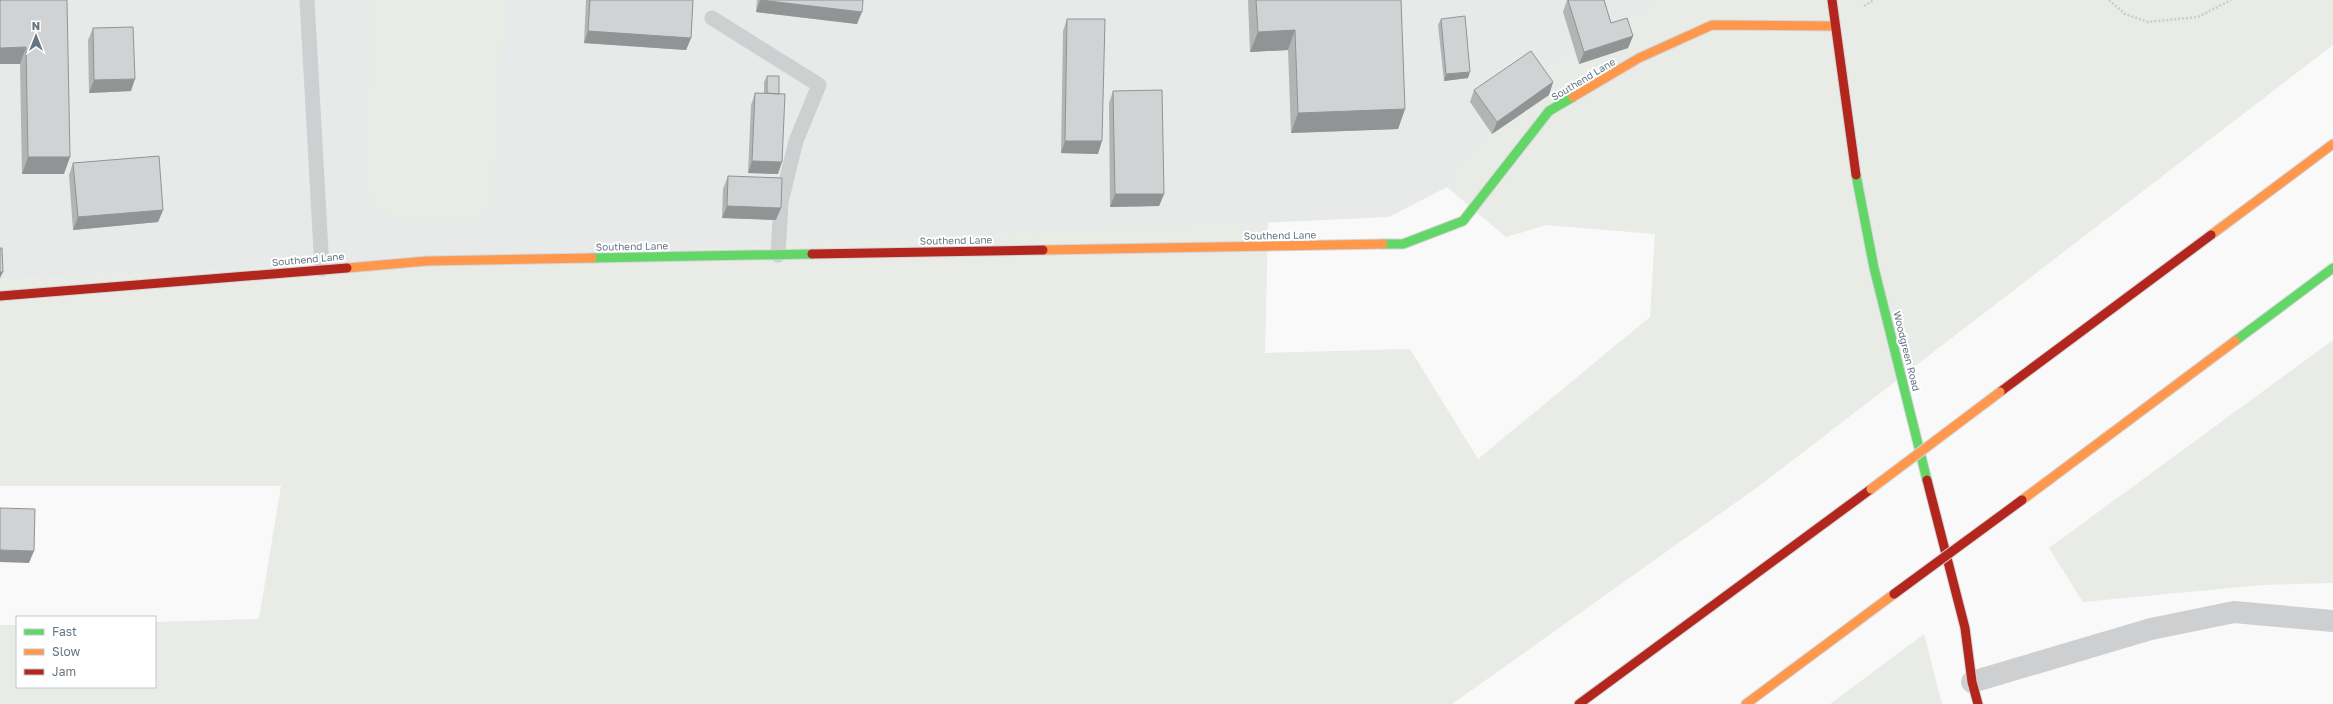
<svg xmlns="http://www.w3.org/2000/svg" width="2333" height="704" viewBox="0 0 2333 704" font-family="'Golos Text',sans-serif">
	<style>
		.built { fill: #e8e9e9 }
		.green { fill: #e8ebe6 }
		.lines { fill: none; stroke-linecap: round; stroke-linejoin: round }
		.fast-casing { stroke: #d5d6d7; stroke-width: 11 }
		.slow-casing { stroke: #d5d6d7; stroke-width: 11 }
		.jam-casing { stroke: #d5d6d7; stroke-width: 11 }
		.path { stroke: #cbcccd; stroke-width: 2.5; stroke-dasharray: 2 2; stroke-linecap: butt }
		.lane { stroke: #cecfd0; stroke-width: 15 }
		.street { stroke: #cecfd0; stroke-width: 22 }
		.fast { stroke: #63d668; stroke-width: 9 }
		.slow { stroke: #ff974d; stroke-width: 9 }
		.jam { stroke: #b3261e; stroke-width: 9 }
		.slow-bridge-casing { stroke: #d5d6d6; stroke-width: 11; stroke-linecap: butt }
		.jam-bridge-casing { stroke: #d5d6d6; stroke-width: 11; stroke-linecap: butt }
		.slow-bridge { stroke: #ff974d; stroke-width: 9 }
		.jam-bridge { stroke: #b3261e; stroke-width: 9 }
		.wall { fill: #b3b5b5 }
		.shaded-wall { fill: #929394 }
		.building { fill: #d0d2d3; stroke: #929394 }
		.labels { text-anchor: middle; stroke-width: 4; stroke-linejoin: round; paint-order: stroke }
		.street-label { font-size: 10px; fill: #657683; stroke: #fff }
	</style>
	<rect width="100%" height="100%" fill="#f9f9f9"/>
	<!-- built -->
	<path class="built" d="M 0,0 L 1665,0 L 1535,76 L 1447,187 L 1389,217 L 0,280 Z"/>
	<!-- green -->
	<path class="green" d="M 370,0 L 502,0 L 505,6 L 492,203 L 470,222 L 412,223 L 379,212 L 368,191 Z
		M 1665,0 L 2333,0 L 2333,45 L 1759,486 L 1452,704 L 0,704 L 0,625 L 17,625 L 17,687 L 155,687 L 155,622 L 259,619 L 281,486 L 0,486 L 0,280 L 1268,222 L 1265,353 L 1410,349 L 1478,459 L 1650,317 L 1655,234 L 1547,225 L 1506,237 L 1447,187 L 1535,76 Z
		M 2333,340 L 2333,583 L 2262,585 L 2083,602 L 2049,548 Z
		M 1924,634 L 1942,704 L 1830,704 Z"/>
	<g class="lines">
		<defs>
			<path id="fast" d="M 1856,175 L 1874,268 L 1927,480
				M 1383,244 L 1403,244 L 1463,221 L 1549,111 L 1573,97
				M 592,258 L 812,254
				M 2235,341 L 2333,268"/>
			<path id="slow" d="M 1573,97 L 1639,58 L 1712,25 L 1834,26
				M 2211,235 L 2333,144
				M 1043,250 L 1383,244
				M 347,268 L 427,261 L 592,258
				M 2022,500 L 2235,341
				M 1746,704 L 1894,594"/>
			<path id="jam" d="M 1832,0 L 1856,175
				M 812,254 L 1043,250
				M 0,296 L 347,268
				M 2000,392 L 2211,235
				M 1927,480 L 1965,628 L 1972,682 L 1978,704
				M 1579,704 L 1871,489"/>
		</defs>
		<!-- fast casing -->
		<use href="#fast" class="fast-casing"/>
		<!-- slow casing -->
		<use href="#slow" class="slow-casing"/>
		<!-- jam casing -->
		<use href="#jam" class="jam-casing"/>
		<!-- path -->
		<path class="path" d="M 2109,0 L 2125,14 L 2148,22 L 2198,17 L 2231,0
			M 1864,6 L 1874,0"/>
		<!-- lane -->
		<path class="lane" d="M 307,0 L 322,269
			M 712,18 L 819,85 L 796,141 L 781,202 L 778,255"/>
		<!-- street -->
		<path class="street" d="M 1972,682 L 2151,629 L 2234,612 L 2333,621"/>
		<!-- fast -->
		<use href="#fast" class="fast"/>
		<!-- slow -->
		<use href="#slow" class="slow"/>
		<!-- jam -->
		<use href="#jam" class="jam"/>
		<defs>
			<path id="slow-bridge" d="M 1871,489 L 2000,392"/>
			<path id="jam-bridge" d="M 1894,594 L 2022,500"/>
		</defs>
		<!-- slow-bridge casing -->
		<use href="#slow-bridge" class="slow-bridge-casing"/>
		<!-- jam-bridge casing -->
		<use href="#jam-bridge" class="jam-bridge-casing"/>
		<!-- slow-bridge -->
		<use href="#slow-bridge" class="slow-bridge"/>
		<!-- jam-bridge -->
		<use href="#jam-bridge" class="jam-bridge"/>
	</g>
	<!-- wall -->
	<path class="wall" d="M 0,0 L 67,0 L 64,174 L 22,174 L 20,64 L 0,64 Z
		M 586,0 L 693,0 L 691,38 L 686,50 L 584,43 Z
		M 757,0 L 863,0 L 857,24 L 756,12 Z
		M 1248,0 L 1401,0 L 1405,109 L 1398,129 L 1291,133 L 1288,50 L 1250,52 Z
		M 1567,0 L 1604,0 L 1611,23 L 1633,36 L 1628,48 L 1579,64 L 1563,12 Z
		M 1067,19 L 1098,154 L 1061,153 L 1063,31 Z
		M 1441,19 L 1468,78 L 1444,81 L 1438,25 Z
		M 93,28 L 131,91 L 89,93 L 88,40 Z
		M 767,76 L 778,174 L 748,173 L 751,105 L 755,93 L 764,93 L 764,82 Z
		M 1553,82 L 1549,95 L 1492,134 L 1470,102 L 1474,90 Z
		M 1113,91 L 1164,194 L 1159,206 L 1110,207 L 1109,103 Z
		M 73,163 L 163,210 L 158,222 L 73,230 L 69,175 Z
		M 728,176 L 776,220 L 722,218 L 723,189 Z"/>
	<!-- shaded-wall -->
	<path class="shaded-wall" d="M 760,0 L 862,12 L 857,24 L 756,12 Z
		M 1295,30 L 1288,50 L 1250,52 L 1258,32 Z
		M 588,31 L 691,38 L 686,50 L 584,43 Z
		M 1633,36 L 1628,48 L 1579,64 L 1584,52 Z
		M 26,47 L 20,64 L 0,64 L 0,48 Z
		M 1470,72 L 1468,78 L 1444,81 L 1446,74 Z
		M 135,79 L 131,91 L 89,93 L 94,80 Z
		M 1553,82 L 1549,95 L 1492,134 L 1497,122 Z
		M 1405,109 L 1398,129 L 1291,133 L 1298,113 Z
		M 1065,141 L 1102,141 L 1098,154 L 1061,153 Z
		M 28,157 L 70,157 L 64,174 L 22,174 Z
		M 752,161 L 782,162 L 778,174 L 748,173 Z
		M 1115,194 L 1164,194 L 1159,206 L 1110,207 Z
		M 727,206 L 781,208 L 776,220 L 722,218 Z
		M 163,210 L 158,222 L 73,230 L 78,217 Z
		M 0,272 L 3,272 L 0,278 Z
		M 0,550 L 34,551 L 29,563 L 0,562 Z"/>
	<!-- building -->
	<path class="building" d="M 0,0 L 67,0 L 70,157 L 28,157 L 26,47 L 0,48 Z
		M 590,0 L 693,0 L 691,38 L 588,31 Z
		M 760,0 L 863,0 L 862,12 Z
		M 1256,0 L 1401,0 L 1405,109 L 1298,113 L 1295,30 L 1258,32 Z
		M 1568,0 L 1604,0 L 1611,23 L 1627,18 L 1633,36 L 1584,52 Z
		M 1465,16 L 1470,72 L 1446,74 L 1441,19 Z
		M 1067,19 L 1105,19 L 1102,141 L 1065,141 Z
		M 133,27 L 135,79 L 94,80 L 93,28 Z
		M 1531,51 L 1553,82 L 1497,122 L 1474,90 Z
		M 767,76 L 779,76 L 779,94 L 767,93 Z
		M 1162,90 L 1164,194 L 1115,194 L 1113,91 Z
		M 755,93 L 785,94 L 782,162 L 752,161 Z
		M 159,156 L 163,210 L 78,217 L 73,163 Z
		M 728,176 L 782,178 L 781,208 L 727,206 Z
		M 0,248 L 2,248 L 3,272 L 0,272 Z
		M 0,508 L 35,509 L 34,551 L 0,550 Z"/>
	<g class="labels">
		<!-- street labels -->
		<g class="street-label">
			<text transform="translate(1583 79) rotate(-31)" y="4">Southend Lane</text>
			<text transform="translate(1280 235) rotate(-1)" y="4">Southend Lane</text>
			<text transform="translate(956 240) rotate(-1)" y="4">Southend Lane</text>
			<text transform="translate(632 246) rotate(-1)" y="4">Southend Lane</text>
			<text transform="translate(308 259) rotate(-5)" y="4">Southend Lane</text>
			<text transform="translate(1907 351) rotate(76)" y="4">Woodgreen Road</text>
		</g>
	</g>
	<!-- legend -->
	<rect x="16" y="616" width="140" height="72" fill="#ffffff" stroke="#c1c8cd"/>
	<rect x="24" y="629" width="20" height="6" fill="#63d668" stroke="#c1c8cd"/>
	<text x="52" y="636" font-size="12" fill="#657683">Fast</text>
	<rect x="24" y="649" width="20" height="6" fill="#ff974d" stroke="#c1c8cd"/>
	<text x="52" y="656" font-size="12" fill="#657683">Slow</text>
	<rect x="24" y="669" width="20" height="6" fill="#b3261e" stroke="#c1c8cd"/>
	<text x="52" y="676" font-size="12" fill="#657683">Jam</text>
	<!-- north arrow -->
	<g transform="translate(36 36)" stroke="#ffffff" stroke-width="3" paint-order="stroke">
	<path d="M0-3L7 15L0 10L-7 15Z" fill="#657683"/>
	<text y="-6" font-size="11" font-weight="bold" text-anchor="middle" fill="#657683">N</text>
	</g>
</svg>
